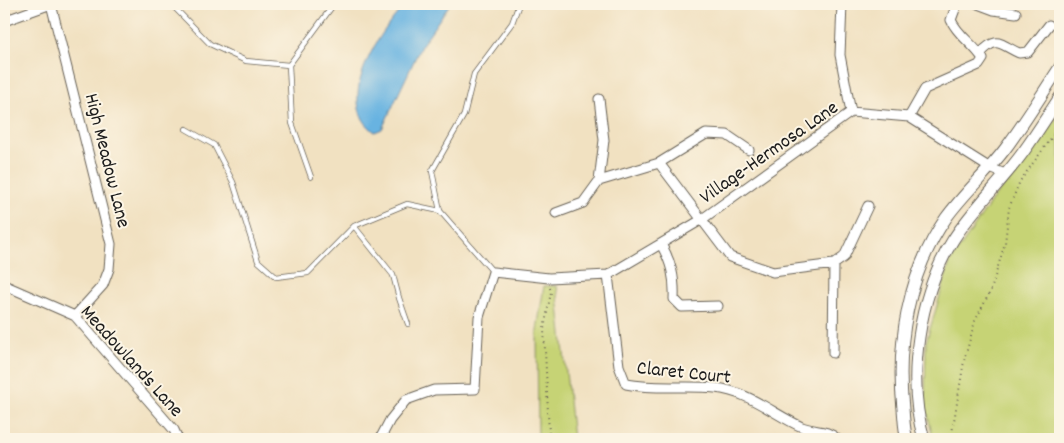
<svg xmlns="http://www.w3.org/2000/svg" width="1064" height="443" viewBox="0 0 1064 443" font-family="Dekko,sans-serif">
	<style>
		.green { fill: #c6d375; stroke: #717848 }
		.water { fill: #68b3e1; stroke: #42687e }
		.lines { fill: none; stroke-linecap: round; stroke-linejoin: round }
		.service-casing { stroke: #676156; stroke-width: 6 }
		.minor-casing { stroke: #676156; stroke-width: 11 }
		.tertiary-casing { stroke: #676156; stroke-width: 13 }
		.path { stroke: #676156; stroke-width: 2; stroke-dasharray: 1 4; stroke-linecap: butt }
		.service { stroke: #fff; stroke-width: 4.5 }
		.minor { stroke: #fff; stroke-width: 9 }
		.tertiary { stroke: #fff; stroke-width: 11 }
		.labels { text-anchor: middle; stroke-width: 4; stroke-linejoin: round; paint-order: stroke }
		.street-label { font-size: 20px; fill: #1c1c1c; stroke: #fcf5e5 }
	</style>
	<rect width="100%" height="100%" fill="#fcf5e5"/>
	<filter id="ink" filterUnits="userSpaceOnUse"><feTurbulence type="fractalNoise" baseFrequency=".02" numOctaves="2"/><feDisplacementMap in="SourceGraphic" scale="10" xChannelSelector="R" yChannelSelector="G"/><feConvolveMatrix kernelMatrix="1 2 1 2 8 2 1 2 1" color-interpolation-filters="sRGB"/></filter>
	<filter id="wash" filterUnits="userSpaceOnUse"><feTurbulence type="fractalNoise" baseFrequency=".0096" numOctaves="4" result="noise"/><feDisplacementMap in="SourceGraphic" scale="20" xChannelSelector="R" yChannelSelector="G"/><feGaussianBlur stdDeviation="1.12" result="paint"/><feColorMatrix in="noise" values="0 0 0 0 0 0 0 0 0 0 0 0 0 0 0 0 0 1.4 0 .05"/><feComposite in="paint" operator="in"/></filter>
	<g filter="url(#wash)">
		<rect width="100%" height="100%" fill="#f1e1c1"/>
		<!-- green -->
		<path class="green" d="M 1060,111 L 1060,439 L 933,439 L 925,402 L 926,342 L 950,262 L 993,199 L 1049,129 Z
			M 544,286 L 557,286 L 573,439 L 538,439 L 537,330 Z"/>
		<!-- water -->
		<path class="water" d="M 406,4 L 450,4 L 421,46 L 382,129 L 375,132 C 332,102 380,30 406,4 Z"/>
	</g>
	<g filter="url(#ink)">
		<g class="lines">
			<defs>
				<path id="service" d="M 171,4 L 210,44 L 246,61 L 289,65
					M 289,65 L 292,123 L 311,177
					M 289,65 L 334,4
					M 186,129 L 214,145 L 233,182 L 258,261 L 276,277 L 308,273 L 354,226 L 407,204 L 440,211 L 493,272
					M 440,211 L 432,171 L 464,115 L 474,74 L 512,23 L 519,4
					M 354,226 L 393,275 L 399,298 L 408,324"/>
				<path id="minor" d="M 51,4 L 111,244 L 109,269 L 103,285 L 75,316
					M 842,4 L 840,55 L 851,112
					M 978,4 L 994,10 L 1016,13
					M 4,21 L 51,4
					M 980,54 C 997,35 999,44 1019,53 L 1028,52 L 1049,25
					M 909,117 L 925,89 L 979,65 L 983,59 C 974,44 958,36 951,20 L 957,4
					M 659,163 L 730,257 L 773,272 L 834,264 L 844,257 L 868,206
					M 599,181 L 604,140 L 599,99
					M 556,213 L 583,203 L 599,181 L 659,163 L 706,134 L 727,135 L 749,150
					M 661,244 C 671,262 675,277 674,299 L 682,307 L 718,306
					M 608,275 L 619,366 L 626,384 C 658,390 684,385 715,388 C 748,391 773,414 802,427 C 814,432 827,429 837,439
					M 4,285 L 75,316 L 174,430 L 178,439
					M 833,353 L 834,264
					M 380,439 L 390,420 L 406,400 L 434,390 L 475,389 L 479,317 L 493,272 L 549,278 L 608,275 L 701,220 L 851,112 L 909,117 L 990,168 L 1005,174"/>
				<path id="tertiary" d="M 907,439 C 904,430 904,419 903,409 C 896,344 908,273 946,218 C 964,193 987,173 1005,149 C 1025,122 1042,94 1060,67
					M 924,439 C 906,378 919,294 953,240 C 973,208 1002,182 1024,151 C 1037,133 1048,115 1060,97"/>
			</defs>
			<!-- service casing -->
			<use href="#service" class="service-casing"/>
			<!-- minor casing -->
			<use href="#minor" class="minor-casing"/>
			<!-- tertiary casing -->
			<use href="#tertiary" class="tertiary-casing"/>
			<!-- path -->
			<path class="path" d="M 550,288 L 551,292 L 544,329 L 549,434 L 551,439
				M 951,439 L 964,361 L 975,321 L 991,290 L 1005,243 L 1009,208 L 1020,181 L 1060,126"/>
			<!-- service -->
			<use href="#service" class="service"/>
			<!-- minor -->
			<use href="#minor" class="minor"/>
			<!-- tertiary -->
			<use href="#tertiary" class="tertiary"/>
		</g>
	</g>
	<g class="labels">
		<!-- street labels -->
		<g class="street-label">
			<text transform="translate(768 151) rotate(-35)" y="7">Village-Hermosa Lane</text>
			<text transform="translate(109 160) rotate(76)" y="7">High Meadow Lane</text>
			<text transform="translate(133 360) rotate(48)" y="7">Meadowlands Lane</text>
			<text transform="translate(684 371) rotate(6)" y="7">Claret Court</text>
		</g>
	</g>
	<!-- margin -->
	<rect width="1064" height="443" fill="none" stroke="#fcf5e5" stroke-width="20"/>
</svg>
